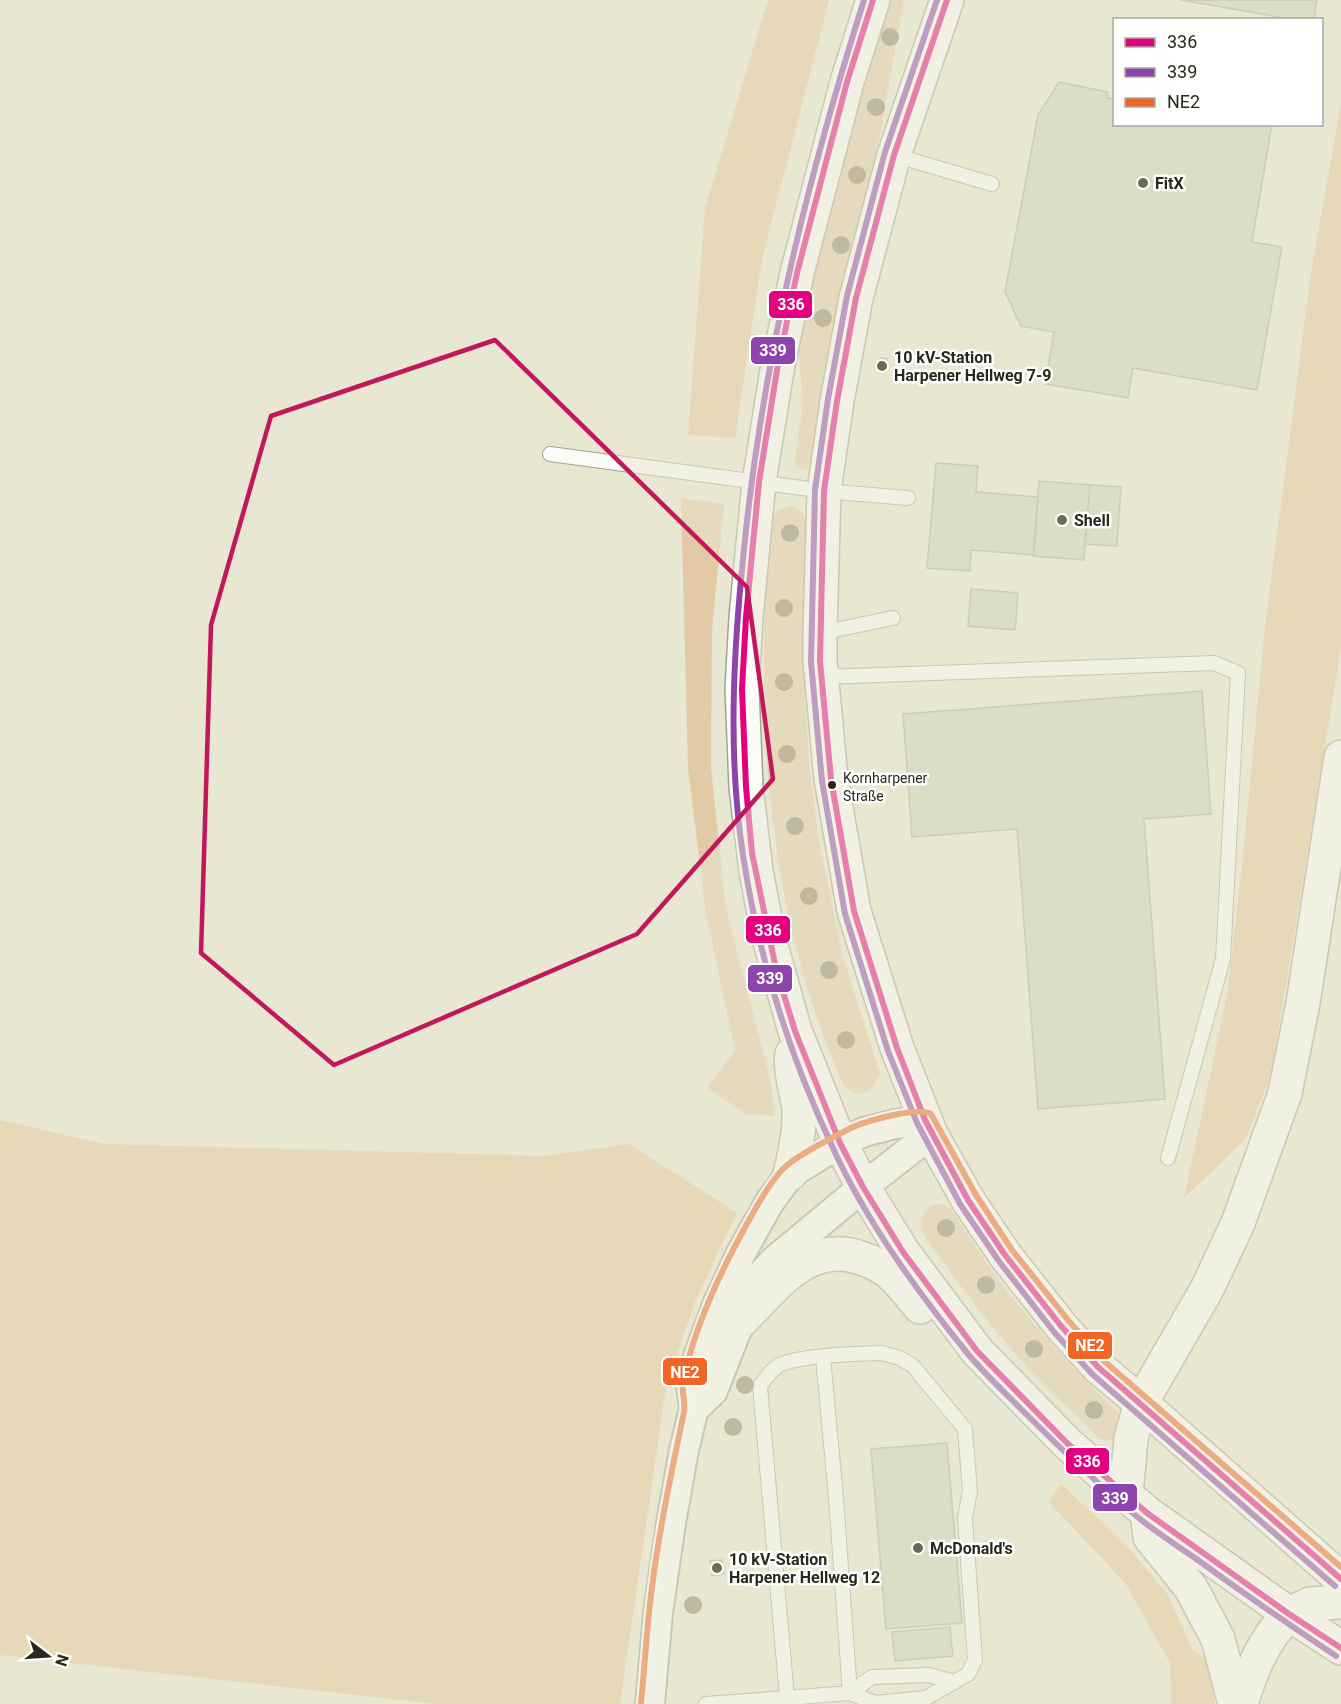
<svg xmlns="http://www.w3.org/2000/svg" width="1341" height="1704" viewBox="0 0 1341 1704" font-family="Roboto,sans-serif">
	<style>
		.green { fill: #e3caa7 }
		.forest { fill: #e6c597 }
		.building { fill: #ccd2b9; stroke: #aaad9d; stroke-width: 1.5 }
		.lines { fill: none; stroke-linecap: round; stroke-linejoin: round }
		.service-casing { stroke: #a4a393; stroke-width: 16 }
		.minor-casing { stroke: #a4a393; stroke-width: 32 }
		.secondary-casing { stroke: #a4a393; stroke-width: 36 }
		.primary-casing { stroke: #a4a393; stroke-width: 36 }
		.motorway-casing { stroke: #a4a393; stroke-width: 36 }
		.service { stroke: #fbfbf8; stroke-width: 14 }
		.minor { stroke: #fbfbf8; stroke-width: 28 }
		.secondary { stroke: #fbfbf8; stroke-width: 33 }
		.primary { stroke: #fbfbf8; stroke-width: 33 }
		.motorway { stroke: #fbfbf8; stroke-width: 33 }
		.bus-1-casing { stroke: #fff; stroke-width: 10 }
		.bus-2-casing { stroke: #fff; stroke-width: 10 }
		.bus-3-casing { stroke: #fff; stroke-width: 10 }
		.bus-1 { stroke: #e5007d; stroke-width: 6 }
		.bus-2 { stroke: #8e44ad; stroke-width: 6 }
		.bus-3 { stroke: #f26522; stroke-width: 6 }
		.tree { fill: #8f8168 }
		.marked { fill: none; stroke: #c2185b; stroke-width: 4.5; stroke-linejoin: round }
		.poi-dot { fill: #6c6b5a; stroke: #fff; stroke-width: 2 }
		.bus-dot { fill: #29281a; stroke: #fff; stroke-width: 2 }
		.labels { text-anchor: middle; stroke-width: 5; stroke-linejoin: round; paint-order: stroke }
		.bus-label { font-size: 14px; fill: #29281a; stroke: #fff; text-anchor: start }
		.poi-label { font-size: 16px; font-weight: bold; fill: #29281a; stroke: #fff; text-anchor: start }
		.line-badge { stroke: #fff; stroke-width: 2 }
		.badge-label { font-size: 16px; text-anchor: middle; font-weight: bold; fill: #fff }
	</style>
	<rect width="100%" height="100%" fill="#e7e7d2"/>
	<!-- green -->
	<path class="green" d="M 891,0 L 904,0 L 880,134 L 856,240 L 811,467 L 802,470 L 796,466 L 795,460 L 803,402 L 798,345 L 821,244 L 847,143 Z
		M 681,498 L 724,504 L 712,630 L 711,768 L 726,909 L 770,1078 L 775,1116 L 747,1114 L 707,1088 L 735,1051 L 706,913 L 688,769 Z
		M 791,506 C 800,509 803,512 806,520 L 803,606 L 804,682 L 809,760 L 818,836 L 843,957 L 880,1073 C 873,1091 861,1101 844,1086 C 784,952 763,805 764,659 C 764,612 764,564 772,518 L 777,511 Z
		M 936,1204 L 944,1205 L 951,1209 C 965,1229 978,1250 992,1271 C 1030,1323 1075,1370 1121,1416 C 1118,1431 1118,1447 1099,1438 C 1067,1407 1034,1377 1006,1343 C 977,1309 951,1273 925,1237 C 919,1222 920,1211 936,1204 Z"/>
	<!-- forest -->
	<path class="forest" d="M 768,0 L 829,0 L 762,259 L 735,438 L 688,435 L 705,208 Z
		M 1341,104 L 1341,648 L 1271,1075 L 1245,1140 L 1184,1198 L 1227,996 L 1243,856 L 1265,627 L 1311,273 Z
		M 0,1120 L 104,1144 L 544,1156 L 629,1144 L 737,1213 L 696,1299 L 666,1387 L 620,1704 L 437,1704 L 0,1655 Z
		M 1061,1484 L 1126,1545 L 1148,1571 L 1168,1595 L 1193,1651 L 1207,1659 L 1215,1704 L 1171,1704 L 1170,1663 L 1126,1584 L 1049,1502 Z"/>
	<!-- building -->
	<path class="building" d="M 1181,0 L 1317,0 L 1314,20 L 1296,20 Z
		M 1059,82 L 1108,92 L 1107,98 L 1114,99 L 1114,124 L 1272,124 L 1252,242 L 1282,247 L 1257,390 L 1133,368 L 1128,398 L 1045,384 L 1054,332 L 1021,326 L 1005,292 L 1038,115 Z
		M 880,358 L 887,359 L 884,373 L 878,372 Z
		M 936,463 L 978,466 L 976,492 L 1038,497 L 1034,555 L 971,550 L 970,571 L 927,568 Z
		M 1039,481 L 1090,485 L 1084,560 L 1033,556 Z
		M 1090,485 L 1121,487 L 1117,546 L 1085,544 Z
		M 971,589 L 1018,593 L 1015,630 L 968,626 Z
		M 1202,691 L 1211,814 L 1144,819 L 1165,1099 L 1038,1109 L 1017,829 L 912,837 L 903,714 Z
		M 947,1443 L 962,1623 L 886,1629 L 871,1449 Z
		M 722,1560 L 724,1574 L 712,1576 L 710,1561 Z
		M 950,1627 L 953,1656 L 895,1661 L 892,1632 Z"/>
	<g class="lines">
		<defs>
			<path id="service" d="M 894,155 L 992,184
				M 550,454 L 824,491 L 908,498
				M 820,633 L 893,618
				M 822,677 L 1214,663 L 1238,673 L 1223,959 L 1168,1158
				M 882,1353 L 900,1358 L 913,1366 L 965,1429 L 970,1491 L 965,1518 L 975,1660 L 968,1674 L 926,1698 L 875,1703 L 850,1693 L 787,1698 L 760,1386 C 765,1379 771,1370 779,1365 C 801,1355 856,1354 882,1353 Z
				M 823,1357 L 836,1498 L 850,1693
				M 850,1693 L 872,1677 L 929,1675 L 955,1682
				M 706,1704 L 787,1698"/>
			<path id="minor" d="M 694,1409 L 713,1391 L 740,1322 L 745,1299 L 758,1278 L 775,1260 L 863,1187 L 931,1134
				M 650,1704 L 658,1613 L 671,1523 L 684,1450 L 694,1409 L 691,1385 L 699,1354 L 717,1305 L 740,1255 L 769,1203 L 790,1174 L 840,1143 L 864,1132 L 895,1124 L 925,1120"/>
			<path id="secondary" d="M 1141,1403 L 1341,1579
				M 1147,1513 L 1289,1614 L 1341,1648
				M 1289,1614 L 1310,1604 L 1341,1602"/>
			<path id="primary" d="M 873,0 L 847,82 L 797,273 L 777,370 L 759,482 L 746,617 L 742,689 L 746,787 L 756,871 L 768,935 L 795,1031 L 840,1143 L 863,1187 L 903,1252 L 977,1351 L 1068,1444 L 1147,1513
				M 947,0 L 894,155 L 856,298 L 837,401 L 824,491 L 820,633 L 820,661 L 831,779 L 854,911 L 897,1048 L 931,1134 L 968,1200 L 1005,1255 L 1061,1326 L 1098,1367 L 1141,1403 L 1131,1438 L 1126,1495
				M 790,1174 C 795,1153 800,1131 799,1109 C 797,1092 789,1070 792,1054
				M 740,1322 C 774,1289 807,1239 861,1258 C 873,1262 884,1267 893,1276 C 903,1285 911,1297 920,1307"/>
			<path id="motorway" d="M 1141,1403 L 1207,1289 L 1238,1223 L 1285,1093 L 1303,1003 L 1341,757
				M 1147,1513 L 1150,1537 L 1191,1588 L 1218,1639 L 1235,1704
				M 1241,1704 C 1251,1670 1264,1639 1289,1614"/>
		</defs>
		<!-- service casing -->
		<use href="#service" class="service-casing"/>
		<!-- minor casing -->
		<use href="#minor" class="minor-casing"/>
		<!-- secondary casing -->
		<use href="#secondary" class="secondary-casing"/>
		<!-- primary casing -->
		<use href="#primary" class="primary-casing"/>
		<!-- motorway casing -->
		<use href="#motorway" class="motorway-casing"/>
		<!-- service -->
		<use href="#service" class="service"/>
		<!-- minor -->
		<use href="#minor" class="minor"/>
		<!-- secondary -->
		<use href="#secondary" class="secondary"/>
		<!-- primary -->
		<use href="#primary" class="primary"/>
		<!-- motorway -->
		<use href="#motorway" class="motorway"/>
		<defs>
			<path id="bus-1" d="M 873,0 L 847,82 L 797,273 L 777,370 L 759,482 L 746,617 L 742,689 L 746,787 L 752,853 L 776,969 L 795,1031 L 840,1143 L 863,1187 L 903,1252 L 977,1351 L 1068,1444 L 1147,1513 L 1289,1614 L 1341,1648
				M 947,0 L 894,155 L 856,298 L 837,401 L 824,491 L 820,661 L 831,779 L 854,911 L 897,1048 L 925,1120 L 968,1200 L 1005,1255 L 1061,1326 L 1098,1367 L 1341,1579"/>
			<path id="bus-2" d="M 864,0 C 806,183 761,368 743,559 C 733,657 728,757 743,855 C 758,955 789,1054 832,1146 C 866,1221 916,1290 968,1354 C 984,1373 1003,1391 1021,1409 C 1059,1447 1098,1485 1140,1519 C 1160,1535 1182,1549 1202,1563 C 1246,1595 1291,1626 1336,1656
				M 937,0 L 885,152 L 847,296 L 828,399 L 815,490 L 811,662 L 822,781 L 845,914 L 888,1051 L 917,1123 L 960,1204 L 998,1260 L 1054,1332 L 1092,1374 L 1335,1586"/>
			<path id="bus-3" d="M 641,1703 C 644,1673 646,1643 649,1613 C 656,1545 670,1479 684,1412 C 686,1402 681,1391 683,1381 C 695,1325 720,1272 748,1222 C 758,1204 769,1184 783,1169 C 794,1157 837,1135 853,1127 C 867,1121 918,1106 931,1114 L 976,1195 L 1012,1250 L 1068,1320 L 1104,1361 L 1341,1567"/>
		</defs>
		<!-- bus-1 casing -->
		<use href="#bus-1" class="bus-1-casing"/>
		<!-- bus-2 casing -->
		<use href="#bus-2" class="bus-2-casing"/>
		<!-- bus-3 casing -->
		<use href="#bus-3" class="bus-3-casing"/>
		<!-- bus-1 -->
		<use href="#bus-1" class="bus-1"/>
		<!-- bus-2 -->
		<use href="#bus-2" class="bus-2"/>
		<!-- bus-3 -->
		<use href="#bus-3" class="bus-3"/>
	</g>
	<!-- trees -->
	<g class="tree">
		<circle cx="890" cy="37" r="9"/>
		<circle cx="876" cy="107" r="9"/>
		<circle cx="857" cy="175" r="9"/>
		<circle cx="841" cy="245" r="9"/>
		<circle cx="823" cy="318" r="9"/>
		<circle cx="790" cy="533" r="9"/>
		<circle cx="784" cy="608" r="9"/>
		<circle cx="784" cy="682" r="9"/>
		<circle cx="787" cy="754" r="9"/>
		<circle cx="795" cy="826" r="9"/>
		<circle cx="809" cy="896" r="9"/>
		<circle cx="829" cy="970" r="9"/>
		<circle cx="846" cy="1040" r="9"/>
		<circle cx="946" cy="1228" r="9"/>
		<circle cx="986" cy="1285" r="9"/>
		<circle cx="1034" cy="1349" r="9"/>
		<circle cx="745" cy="1385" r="9"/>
		<circle cx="1094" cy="1410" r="9"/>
		<circle cx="733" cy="1427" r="9"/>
		<circle cx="693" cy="1605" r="9"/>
	</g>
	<!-- marked area -->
	<path d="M0 0H1341V1704H0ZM 495,340 L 747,587 L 773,779 L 637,934 L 334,1065 L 201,953 L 211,625 L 271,416 Z" fill="#e7e7d2" fill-opacity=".55" fill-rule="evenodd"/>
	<path class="marked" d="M 495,340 L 747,587 L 773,779 L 637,934 L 334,1065 L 201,953 L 211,625 L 271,416 Z"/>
	<!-- markers -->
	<g class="poi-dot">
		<circle cx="1143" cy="183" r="6"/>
		<circle cx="882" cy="366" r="6"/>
		<circle cx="1062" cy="520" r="6"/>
		<circle cx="918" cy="1548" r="6"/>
		<circle cx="717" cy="1568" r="6"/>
	</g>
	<circle class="bus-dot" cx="832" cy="785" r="5"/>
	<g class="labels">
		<!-- bus labels -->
		<g class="bus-label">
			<text x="843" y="783">Kornharpener<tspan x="843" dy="18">Straße</tspan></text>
		</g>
		<!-- poi labels -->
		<g class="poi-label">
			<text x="1155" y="189">FitX</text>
			<text x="894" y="363">10 kV-Station<tspan x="894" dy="18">Harpener Hellweg 7-9</tspan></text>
			<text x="1074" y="526">Shell</text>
			<text x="930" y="1554">McDonald's</text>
			<text x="729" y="1565">10 kV-Station<tspan x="729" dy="18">Harpener Hellweg 12</tspan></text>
		</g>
	</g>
	<g class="line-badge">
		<rect x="768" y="290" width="45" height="29" rx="6" fill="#e5007d"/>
		<rect x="750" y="336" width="46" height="29" rx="6" fill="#8e44ad"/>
		<rect x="745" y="915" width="46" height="29" rx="6" fill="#e5007d"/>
		<rect x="747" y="964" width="46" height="29" rx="6" fill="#8e44ad"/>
		<rect x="1067" y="1331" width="46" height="29" rx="6" fill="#f26522"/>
		<rect x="662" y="1357" width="46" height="29" rx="6" fill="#f26522"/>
		<rect x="1065" y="1447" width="45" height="28" rx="6" fill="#e5007d"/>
		<rect x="1092" y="1483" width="46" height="29" rx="6" fill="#8e44ad"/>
	</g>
	<g class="badge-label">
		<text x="791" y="310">336</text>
		<text x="773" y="356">339</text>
		<text x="768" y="936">336</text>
		<text x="770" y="984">339</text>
		<text x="1090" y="1351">NE2</text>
		<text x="685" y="1378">NE2</text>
		<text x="1087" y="1467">336</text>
		<text x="1115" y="1504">339</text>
	</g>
	<!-- legend -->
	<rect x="1113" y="18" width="210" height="108" fill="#ffffff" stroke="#a9a9a3" stroke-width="1.5"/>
	<rect x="1125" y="38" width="30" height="9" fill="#e5007d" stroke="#a9a9a3" stroke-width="1.5"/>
	<text x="1167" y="48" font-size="18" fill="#29281a">336</text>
	<rect x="1125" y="68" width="30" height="9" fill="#8e44ad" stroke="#a9a9a3" stroke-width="1.5"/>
	<text x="1167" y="78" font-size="18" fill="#29281a">339</text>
	<rect x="1125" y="98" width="30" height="9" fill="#f26522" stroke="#a9a9a3" stroke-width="1.5"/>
	<text x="1167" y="108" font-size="18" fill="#29281a">NE2</text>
	<!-- north arrow -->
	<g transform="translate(48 1656) rotate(107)" stroke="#ffffff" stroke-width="4.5" paint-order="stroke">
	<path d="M0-4.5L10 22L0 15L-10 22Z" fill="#29281a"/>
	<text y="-9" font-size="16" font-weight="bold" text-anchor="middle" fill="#29281a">N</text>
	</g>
</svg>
